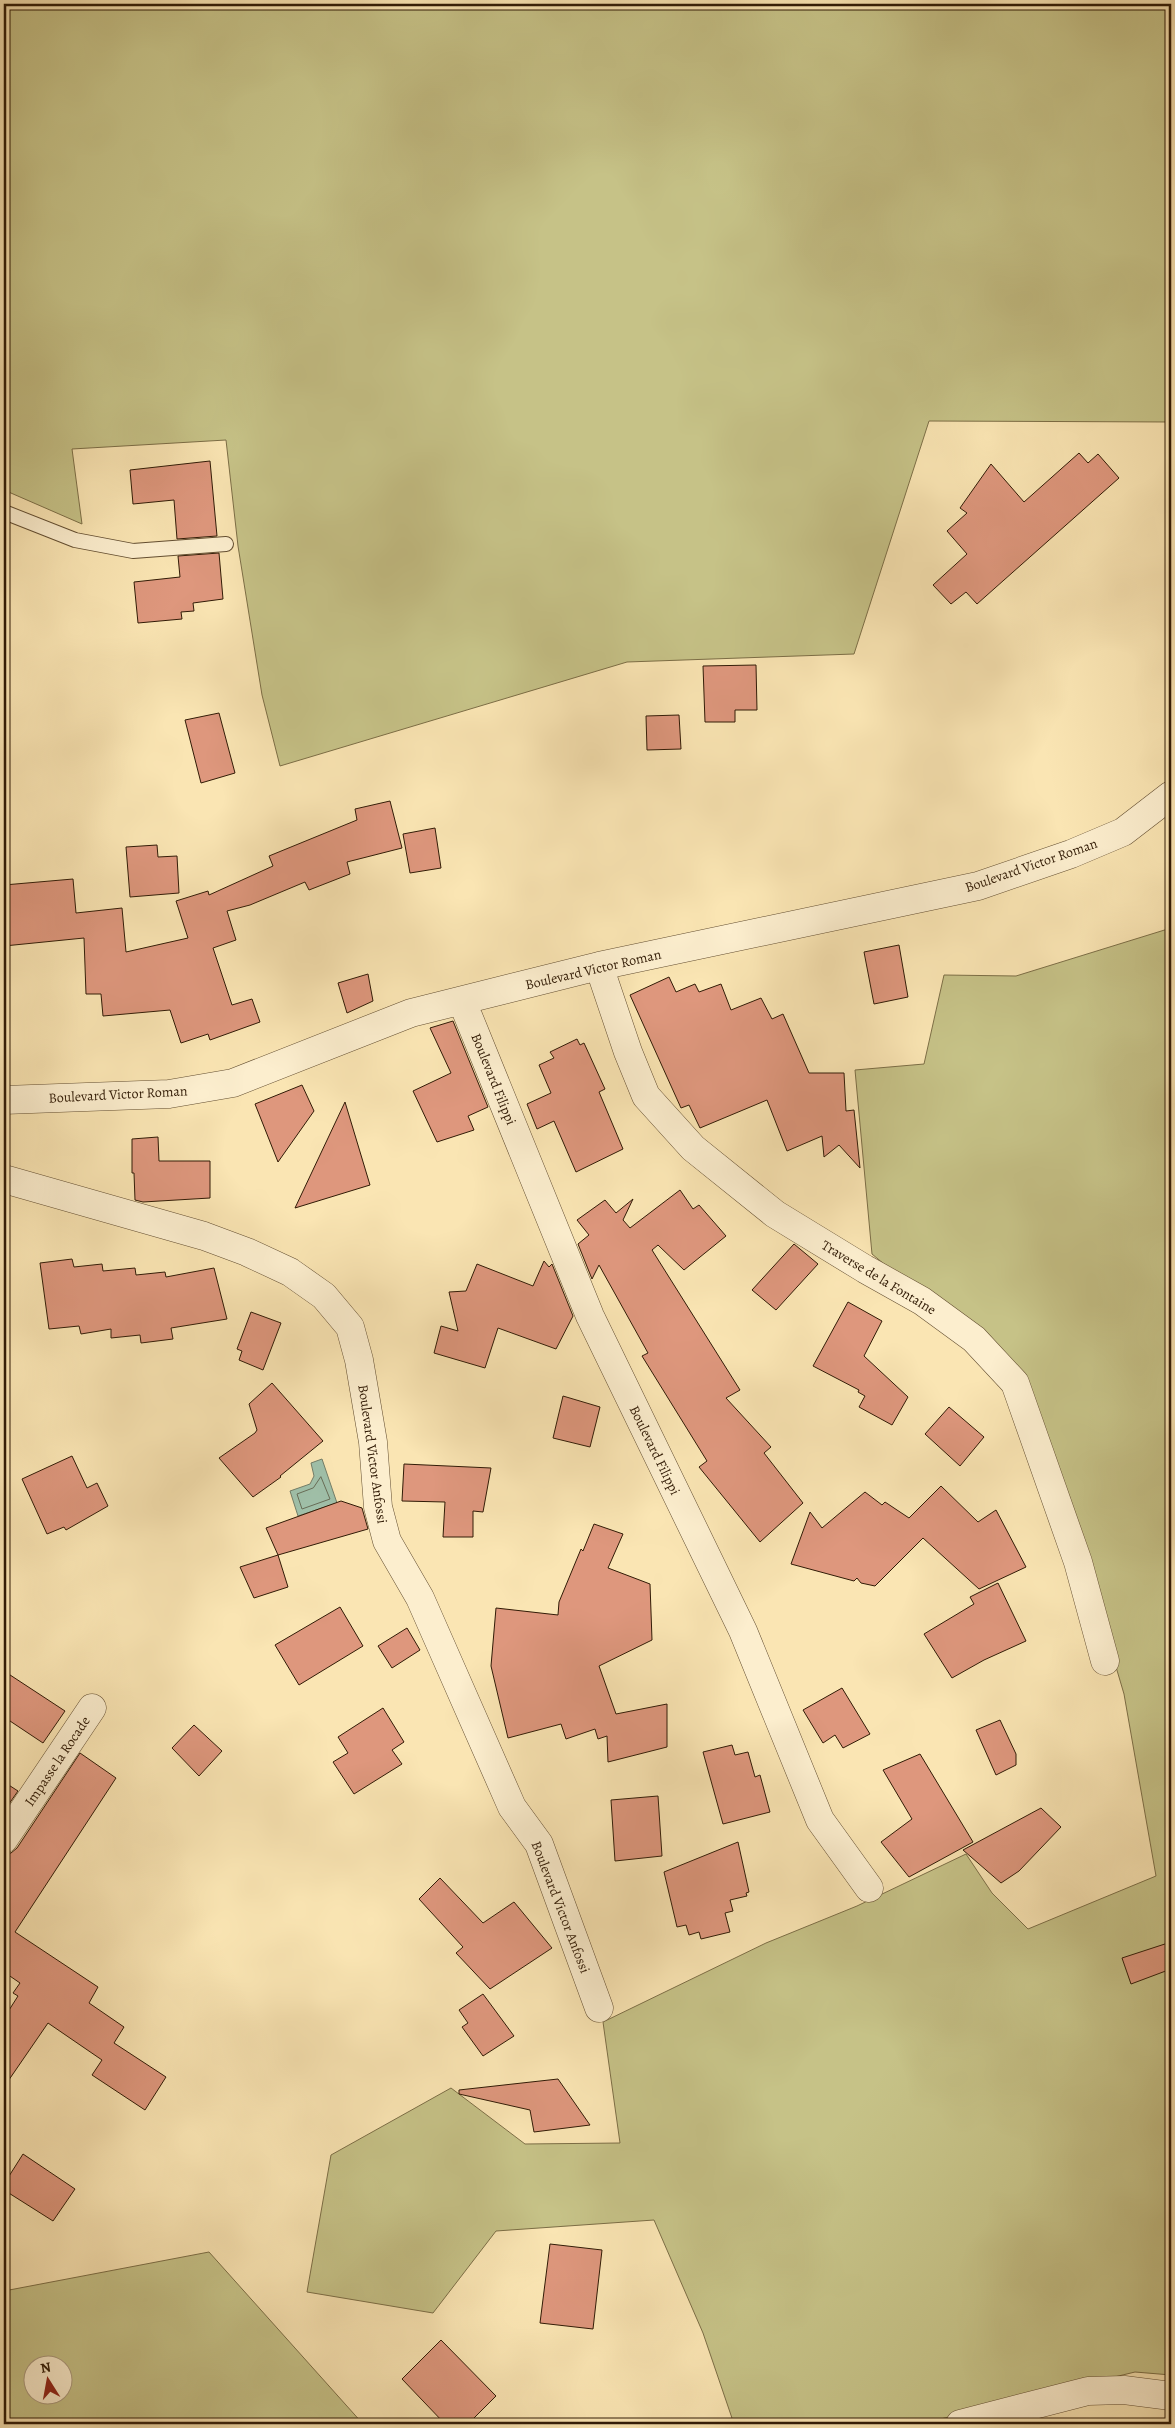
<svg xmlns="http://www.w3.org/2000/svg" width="1175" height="2428" viewBox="0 0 1175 2428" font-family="Alegreya,serif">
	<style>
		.green { fill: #c6c287; stroke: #7c6e46; fill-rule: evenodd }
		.water { fill: #9fbfa8; stroke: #737d67 }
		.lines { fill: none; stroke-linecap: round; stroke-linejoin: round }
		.shore { stroke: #686d57; stroke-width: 1 }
		.building { fill: #de977d; stroke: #311b06 }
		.lane-casing { stroke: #634e31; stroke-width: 16 }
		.street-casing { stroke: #634e31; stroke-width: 29 }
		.lane { stroke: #fceece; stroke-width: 14 }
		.street { stroke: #fceece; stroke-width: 28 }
		.labels { text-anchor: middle; stroke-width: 4; stroke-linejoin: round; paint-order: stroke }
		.street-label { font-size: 14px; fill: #311b06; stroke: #fceece }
	</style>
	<rect width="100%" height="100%" fill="#fae5b3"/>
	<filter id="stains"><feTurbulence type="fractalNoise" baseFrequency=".004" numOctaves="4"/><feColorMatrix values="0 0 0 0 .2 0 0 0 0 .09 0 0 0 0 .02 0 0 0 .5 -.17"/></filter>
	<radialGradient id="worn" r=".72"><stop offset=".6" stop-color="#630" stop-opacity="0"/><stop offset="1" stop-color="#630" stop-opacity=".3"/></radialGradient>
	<!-- green -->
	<path class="green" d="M 4,4 L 1171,4 L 1171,422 L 929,421 L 854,654 L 627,662 L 280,766 L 262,695 L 238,546 L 226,440 L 72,449 L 82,524 L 4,490 Z
		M 1171,928 L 1171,2375 L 1135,2372 L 920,2424 L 734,2424 L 703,2333 L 654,2220 L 496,2231 L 433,2313 L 307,2292 L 331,2155 L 451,2088 L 525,2144 L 620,2143 L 603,2022 L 766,1943 L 857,1906 L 966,1854 L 992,1893 L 1028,1929 L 1156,1876 L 1124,1694 L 1059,1474 L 1028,1384 L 872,1254 L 855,1070 L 924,1064 L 944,975 L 1016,976 Z
		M 209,2252 L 363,2424 L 4,2424 L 4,2291 ZM 32,2366 L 62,2366 L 62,2396 L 32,2396 Z"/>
	<!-- water -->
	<path class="water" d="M 322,1459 L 337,1503 L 298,1516 L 290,1491 L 310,1484 L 314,1476 L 311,1463 Z"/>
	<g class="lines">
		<!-- shore -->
		<path class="shore" d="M 321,1477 L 330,1499 L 302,1509 L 297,1494 L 313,1488 Z"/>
	</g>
	<!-- building -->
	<path class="building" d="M 1079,453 L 1088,463 L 1098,454 L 1119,478 L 977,604 L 966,592 L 951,604 L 933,585 L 967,554 L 947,531 L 967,513 L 960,508 L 991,464 L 1024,502 Z
		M 210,461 L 217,536 L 177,539 L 174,500 L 133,504 L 130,470 Z
		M 219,553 L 223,599 L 193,603 L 194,611 L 181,612 L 182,619 L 138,623 L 134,582 L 180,577 L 178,556 Z
		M 756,665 L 757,710 L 735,710 L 735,722 L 705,722 L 703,666 Z
		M 219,713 L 235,773 L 201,783 L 185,720 Z
		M 679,715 L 681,749 L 647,750 L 646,716 Z
		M 390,801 L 402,848 L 347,862 L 350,874 L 309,890 L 305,882 L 250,905 L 227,911 L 236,940 L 213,948 L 232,1005 L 252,999 L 260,1022 L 210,1040 L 208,1034 L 181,1043 L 170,1010 L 103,1016 L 101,994 L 86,994 L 84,938 L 4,946 L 4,885 L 73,879 L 76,913 L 122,908 L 126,952 L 188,938 L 176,901 L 208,891 L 209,895 L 273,866 L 269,856 L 357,820 L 355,809 Z
		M 435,828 L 441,868 L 410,873 L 403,834 Z
		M 157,845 L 158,857 L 177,856 L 179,893 L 130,897 L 126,847 Z
		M 899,945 L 908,997 L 874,1004 L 864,952 Z
		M 368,974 L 373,1001 L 347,1013 L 338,983 Z
		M 669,977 L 676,992 L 695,984 L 699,992 L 721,984 L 731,1010 L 761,998 L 772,1019 L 783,1014 L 809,1073 L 844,1073 L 846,1111 L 854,1110 L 860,1168 L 839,1145 L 824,1157 L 822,1136 L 787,1151 L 767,1100 L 700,1128 L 689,1105 L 681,1108 L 630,995 Z
		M 453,1021 L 488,1107 L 468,1116 L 474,1130 L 437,1142 L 413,1091 L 451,1073 L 430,1028 Z
		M 577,1039 L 580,1045 L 584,1043 L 605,1089 L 599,1092 L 623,1149 L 576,1172 L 554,1121 L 537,1129 L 527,1104 L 551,1093 L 539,1065 L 554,1058 L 550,1052 Z
		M 302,1085 L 314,1111 L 278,1162 L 255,1104 Z
		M 345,1102 L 370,1185 L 295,1208 Z
		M 158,1137 L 159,1161 L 210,1161 L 210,1198 L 143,1202 L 135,1200 L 134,1173 L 132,1173 L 132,1139 Z
		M 680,1190 L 693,1209 L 699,1205 L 726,1236 L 684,1270 L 658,1245 L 652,1250 L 740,1390 L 726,1398 L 771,1447 L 764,1453 L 803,1503 L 760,1542 L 699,1467 L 707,1461 L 642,1356 L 648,1353 L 599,1265 L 592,1279 L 578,1244 L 589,1235 L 577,1220 L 605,1200 L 616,1213 L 633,1199 L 623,1220 L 630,1228 Z
		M 794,1244 L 818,1264 L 776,1310 L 752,1290 Z
		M 72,1259 L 74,1267 L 102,1264 L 103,1271 L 135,1268 L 136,1275 L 165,1272 L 166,1277 L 214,1268 L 227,1319 L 171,1328 L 173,1339 L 141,1343 L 140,1335 L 111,1338 L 111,1329 L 81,1334 L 79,1326 L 49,1329 L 40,1263 Z
		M 544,1261 L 549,1267 L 552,1264 L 573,1316 L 556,1349 L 498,1328 L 485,1368 L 434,1353 L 441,1326 L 458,1331 L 449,1292 L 466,1291 L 477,1264 L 533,1286 Z
		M 848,1302 L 882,1321 L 864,1356 L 908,1397 L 892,1425 L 859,1407 L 865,1396 L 858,1392 L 859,1390 L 813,1366 Z
		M 251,1312 L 281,1323 L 263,1370 L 239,1360 L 242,1351 L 237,1349 Z
		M 272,1383 L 323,1441 L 280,1476 L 281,1477 L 253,1497 L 219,1458 L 255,1433 L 257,1430 L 249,1404 Z
		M 563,1396 L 600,1407 L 590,1447 L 553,1438 Z
		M 949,1407 L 984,1437 L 960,1466 L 925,1434 Z
		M 72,1456 L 87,1488 L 97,1483 L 108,1506 L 66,1530 L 64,1527 L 47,1534 L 22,1479 Z
		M 404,1464 L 491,1468 L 483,1512 L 473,1511 L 473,1537 L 443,1537 L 445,1502 L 402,1501 Z
		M 941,1486 L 978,1522 L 996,1510 L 1026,1567 L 979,1589 L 923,1538 L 875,1586 L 861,1583 L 857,1578 L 854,1581 L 791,1564 L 810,1512 L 822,1528 L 865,1492 L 882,1505 L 885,1502 L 909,1518 Z
		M 341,1501 L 362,1508 L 368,1529 L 278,1555 L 266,1528 Z
		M 594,1524 L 623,1534 L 608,1568 L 650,1584 L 652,1640 L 599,1666 L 616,1714 L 667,1704 L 667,1747 L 608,1762 L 607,1736 L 598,1739 L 595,1729 L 566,1739 L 561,1724 L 508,1738 L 491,1666 L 496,1608 L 558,1615 L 559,1602 L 581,1549 L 583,1551 Z
		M 278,1555 L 288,1587 L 254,1598 L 240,1567 Z
		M 998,1583 L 1026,1641 L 984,1660 L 952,1678 L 924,1634 L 974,1604 L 970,1597 Z
		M 340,1607 L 363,1646 L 299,1685 L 275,1645 Z
		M 407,1628 L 420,1650 L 392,1668 L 378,1646 Z
		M 4,1671 L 65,1711 L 43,1743 L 4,1717 Z
		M 842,1688 L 870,1734 L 843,1748 L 835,1735 L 823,1743 L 803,1710 Z
		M 383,1708 L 404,1742 L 392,1750 L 402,1764 L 354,1794 L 333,1762 L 348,1753 L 338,1737 Z
		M 1000,1720 L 1016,1754 L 1016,1765 L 996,1775 L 976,1730 Z
		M 194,1725 L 222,1751 L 199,1776 L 172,1748 Z
		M 732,1745 L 735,1755 L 748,1752 L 755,1777 L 760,1775 L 770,1812 L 723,1824 L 703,1752 Z
		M 80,1753 L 116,1778 L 15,1932 L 98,1987 L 89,2003 L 124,2027 L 114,2043 L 166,2077 L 145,2110 L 92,2075 L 102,2060 L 48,2023 L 4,2087 L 4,2018 L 18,1996 L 13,1993 L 20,1983 L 4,1972 L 4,1854 L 11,1853 L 17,1848 Z
		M 920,1754 L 973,1842 L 909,1877 L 881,1842 L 912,1819 L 883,1770 Z
		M 4,1782 L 18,1791 L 4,1811 Z
		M 658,1796 L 662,1856 L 615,1861 L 611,1800 Z
		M 1041,1808 L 1061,1827 L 1019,1871 L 1001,1883 L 963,1850 Z
		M 738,1842 L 749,1892 L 746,1893 L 747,1896 L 730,1900 L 733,1911 L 725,1913 L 730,1932 L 701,1939 L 699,1932 L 689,1935 L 686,1925 L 677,1927 L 664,1872 Z
		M 440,1878 L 483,1923 L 514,1902 L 552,1948 L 490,1989 L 456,1953 L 463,1947 L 419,1899 Z
		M 1171,1942 L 1171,1969 L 1131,1984 L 1122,1958 Z
		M 483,1994 L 514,2036 L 483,2056 L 462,2027 L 468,2023 L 459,2010 Z
		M 558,2079 L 590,2125 L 534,2132 L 530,2110 L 459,2094 L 459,2090 Z
		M 23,2154 L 75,2189 L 53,2221 L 4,2190 L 4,2184 Z
		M 550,2244 L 602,2250 L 593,2329 L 540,2323 Z
		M 441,2340 L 496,2396 L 468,2424 L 445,2424 L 402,2379 Z"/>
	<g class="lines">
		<defs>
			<path id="lane" d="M 4,512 L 75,540 L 133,551 L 226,544"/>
			<path id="street" d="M 599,966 L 628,1052 L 646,1096 L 693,1148 L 775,1214 L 865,1269 L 922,1301 L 974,1339 L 1015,1383 L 1078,1562 L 1105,1661
				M 462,1001 L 590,1316 L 743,1631 L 820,1820 L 869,1888
				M 4,1100 L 169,1094 L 233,1083 L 411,1013 L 599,966 L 978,886 L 1071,854 L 1123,832 L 1171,795
				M 4,1179 L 204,1236 L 247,1252 L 290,1272 L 324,1296 L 350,1327 L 359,1360 L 373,1442 L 378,1507 L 387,1541 L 420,1598 L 512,1807 L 539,1844 L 599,2008
				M 4,1839 L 92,1708
				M 960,2424 L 1088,2391 L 1124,2390 L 1171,2396"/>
		</defs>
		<!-- lane casing -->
		<use href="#lane" class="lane-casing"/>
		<!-- street casing -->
		<use href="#street" class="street-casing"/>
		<!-- lane -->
		<use href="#lane" class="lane"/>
		<!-- street -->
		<use href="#street" class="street"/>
	</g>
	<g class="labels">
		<!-- street labels -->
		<g class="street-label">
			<text transform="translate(1031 865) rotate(-19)" y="5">Boulevard Victor Roman</text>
			<text transform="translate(593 969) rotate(-13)" y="5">Boulevard Victor Roman</text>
			<text transform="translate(494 1079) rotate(68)" y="5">Boulevard Filippi</text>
			<text transform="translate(118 1094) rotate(-3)" y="5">Boulevard Victor Roman</text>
			<text transform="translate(879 1277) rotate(31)" y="5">Traverse de la Fontaine</text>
			<text transform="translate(655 1450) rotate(64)" y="5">Boulevard Filippi</text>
			<text transform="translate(373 1454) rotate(82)" y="5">Boulevard Victor Anfossi</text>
			<text transform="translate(57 1761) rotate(-56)" y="5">Impasse la Rocade</text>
			<text transform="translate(561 1907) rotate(69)" y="5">Boulevard Victor Anfossi</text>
		</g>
	</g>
	<!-- margin -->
	<rect width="1175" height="2428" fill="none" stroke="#fae5b3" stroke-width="20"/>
	<rect x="5" y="5" width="1165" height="2418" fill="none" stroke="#311b06" stroke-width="2.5"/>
	<rect x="10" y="10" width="1155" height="2408" fill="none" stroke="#311b06"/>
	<!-- north arrow -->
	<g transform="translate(48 2380) rotate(349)"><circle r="24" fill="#fceece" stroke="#ab9a7e"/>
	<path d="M0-4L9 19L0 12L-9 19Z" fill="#8f2418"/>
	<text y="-8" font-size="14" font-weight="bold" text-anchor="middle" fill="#311b06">N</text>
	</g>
	<rect width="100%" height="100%" filter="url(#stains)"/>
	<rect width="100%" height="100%" fill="url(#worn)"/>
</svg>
